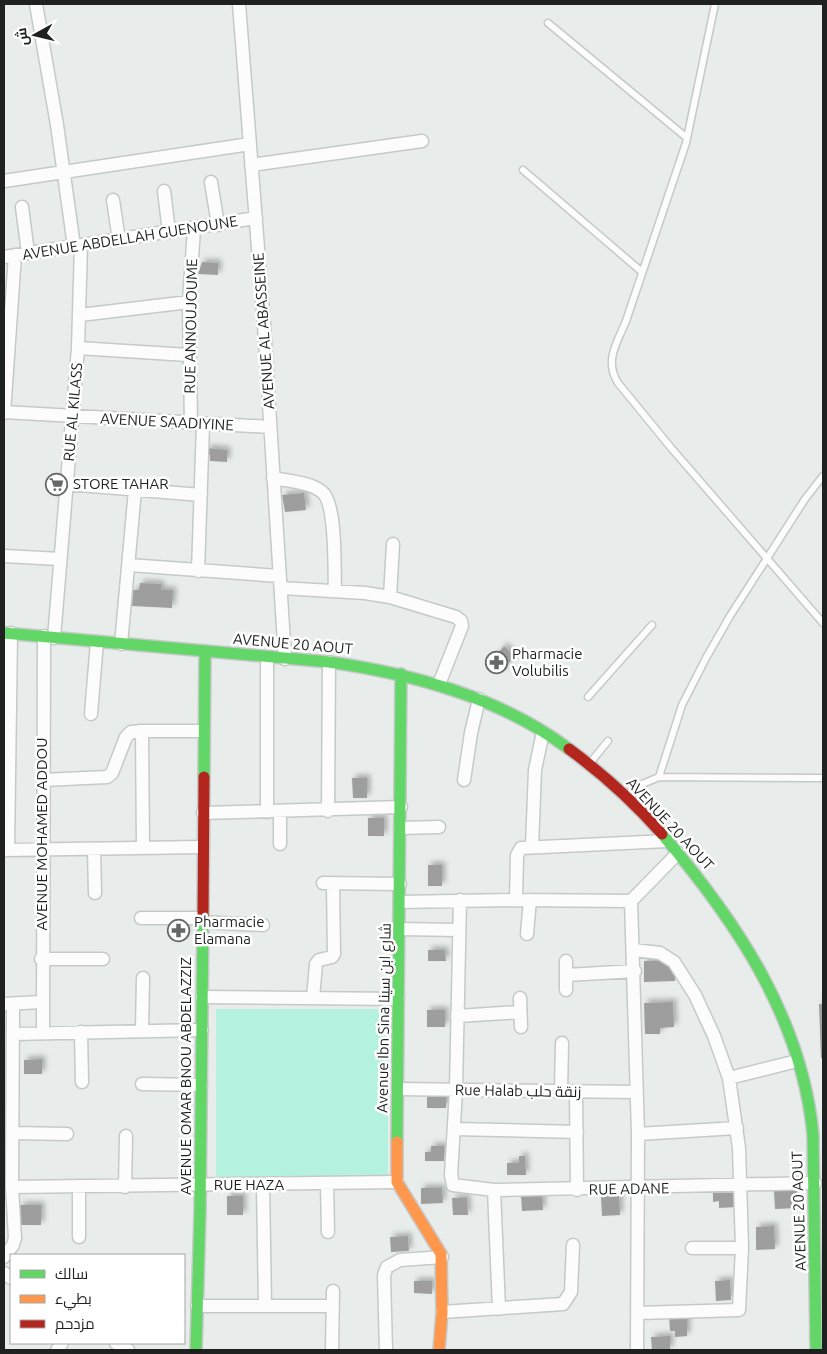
<svg xmlns="http://www.w3.org/2000/svg" width="827" height="1354" viewBox="0 0 827 1354" font-family="Ubuntu,Cairo,sans-serif">
	<style>
		.green { fill: #b4f2df }
		.building { fill: #9d9e9d; filter: url(#shadow) }
		.lines { fill: none; stroke-linecap: round; stroke-linejoin: round }
		.lane-casing { stroke: #c5c9c7; stroke-width: 9 }
		.street-casing { stroke: #c5c9c7; stroke-width: 15 }
		.fast-casing { stroke: #c5c9c7; stroke-width: 14 }
		.slow-casing { stroke: #c5c9c7; stroke-width: 14 }
		.jam-casing { stroke: #c5c9c7; stroke-width: 14 }
		.lane { stroke: #fcfcfc; stroke-width: 6 }
		.street { stroke: #fcfcfc; stroke-width: 12 }
		.fast { stroke: #63d668; stroke-width: 11 }
		.slow { stroke: #ff974d; stroke-width: 11 }
		.jam { stroke: #b3261e; stroke-width: 11 }
		.labels { text-anchor: middle; stroke-width: 5; stroke-linejoin: round; paint-order: stroke }
		.street-label { font-size: 15px; fill: #1f2120; stroke: #fff }
		.poi-label { font-size: 15px; fill: #1f2120; stroke: #fff; text-anchor: start }
	</style>
	<defs>
		<filter id="shadow"><feDropShadow dx="3.5" dy="-3.5" stdDeviation="2.5" flood-color="#0004"/></filter>
	</defs>
	<rect width="100%" height="100%" fill="#e8edeb"/>
	<!-- green -->
	<path class="green" d="M 216,1009 L 388,1009 L 388,1179 L 216,1179 Z"/>
	<!-- building -->
	<path class="building" d="M 202,262 L 218,263 L 218,275 L 198,274 Z
		M 207,448 L 227,450 L 227,462 L 210,461 L 210,455 L 206,455 Z
		M 304,493 L 306,510 L 285,512 L 282,495 Z
		M 140,583 L 161,584 L 161,590 L 173,590 L 172,608 L 132,606 L 133,590 L 139,590 Z
		M 504,646 L 515,656 L 500,673 L 490,663 Z
		M 352,778 L 367,778 L 367,798 L 353,798 Z
		M 368,818 L 384,818 L 384,836 L 368,836 Z
		M 428,865 L 442,865 L 442,886 L 428,886 Z
		M 170,924 L 185,924 L 186,939 L 170,939 Z
		M 428,950 L 445,950 L 446,961 L 428,961 Z
		M 644,961 L 666,961 L 675,976 L 675,981 L 644,982 Z
		M 673,1002 L 674,1027 L 660,1028 L 660,1034 L 645,1034 L 644,1003 Z
		M 819,1004 L 823,1004 L 823,1058 L 821,1058 Z
		M 427,1010 L 445,1010 L 445,1027 L 427,1027 Z
		M 42,1059 L 42,1074 L 24,1074 L 24,1060 Z
		M 427,1091 L 446,1091 L 446,1108 L 427,1108 Z
		M 431,1146 L 444,1146 L 444,1161 L 425,1161 L 425,1152 L 431,1152 Z
		M 519,1156 L 525,1156 L 526,1175 L 507,1175 L 507,1163 L 519,1163 Z
		M 421,1188 L 442,1188 L 443,1203 L 421,1204 Z
		M 735,1189 L 736,1207 L 719,1208 L 719,1201 L 713,1202 L 713,1190 Z
		M 796,1190 L 796,1208 L 775,1209 L 774,1191 Z
		M 521,1194 L 542,1194 L 543,1210 L 522,1211 Z
		M 619,1195 L 620,1215 L 602,1216 L 601,1196 Z
		M 227,1196 L 243,1196 L 243,1215 L 227,1215 Z
		M 452,1198 L 467,1198 L 468,1215 L 453,1215 Z
		M 20,1205 L 41,1205 L 41,1225 L 21,1225 Z
		M 774,1226 L 775,1249 L 756,1250 L 756,1227 Z
		M 408,1236 L 409,1251 L 391,1252 L 390,1237 Z
		M 730,1280 L 731,1300 L 716,1301 L 715,1281 Z
		M 414,1281 L 432,1281 L 432,1294 L 414,1293 Z
		M 669,1315 L 687,1315 L 687,1336 L 675,1337 L 675,1331 L 670,1331 Z
		M 670,1336 L 670,1350 L 652,1350 L 651,1337 Z"/>
	<g class="lines">
		<defs>
			<path id="lane" d="M 715,4 L 686,143 L 626,321 C 617,343 604,361 618,383 L 672,449 L 823,623
				M 548,23 L 687,138
				M 523,170 L 642,272
				M 588,697 L 652,625
				M 590,763 L 608,741
				M 659,777 L 682,705 L 706,658 L 730,616 L 805,499 L 823,476
				M 628,796 L 640,785 L 659,777 L 823,778"/>
			<path id="street" d="M 36,4 L 57,125 L 74,246
				M 239,4 L 264,325 L 285,659
				M 251,165 L 422,141
				M 4,181 L 250,144
				M 211,182 L 218,225
				M 164,191 L 169,232
				M 113,200 L 119,240
				M 22,207 L 28,253
				M 4,257 L 256,218
				M 80,315 L 189,302
				M 78,348 L 188,355
				M 4,412 L 270,427
				M 4,413 L 15,255
				M 191,424 L 189,302 L 194,229
				M 273,478 C 288,481 310,482 322,492 C 337,503 334,571 335,591
				M 67,484 L 201,495
				M 4,556 L 60,559
				M 129,565 L 279,576
				M 198,571 L 203,424
				M 281,588 L 365,593 L 390,597 L 456,617 L 461,621 L 462,626 L 439,684
				M 390,597 L 393,544
				M 54,638 L 78,348 L 81,245
				M 121,644 L 135,490
				M 91,714 L 97,642
				M 43,780 L 107,777 L 112,773 L 126,737 L 131,732 L 142,731
				M 464,780 L 471,733 L 479,699
				M 328,811 L 329,662
				M 267,812 L 267,658
				M 280,812 L 280,844
				M 203,813 L 401,807
				M 400,828 L 439,827
				M 532,846 L 535,770 L 543,732
				M 143,848 L 142,731 L 203,731
				M 94,849 L 95,893
				M 4,850 L 203,847
				M 8,850 L 11,633
				M 323,883 L 400,884
				M 460,900 L 456,1090 L 451,1175 L 453,1185 L 494,1190 L 815,1183
				M 516,900 L 517,855 L 521,848 L 667,841
				M 631,901 L 638,1134 L 637,1350
				M 400,902 L 516,900 L 631,901 L 678,853
				M 141,918 L 202,918
				M 202,922 L 263,925
				M 400,929 L 459,930
				M 527,934 L 530,900
				M 634,950 L 660,953 L 674,962 L 695,995 L 714,1036 L 729,1078 L 739,1148 L 742,1248 L 739,1310 L 638,1313
				M 41,959 L 103,959
				M 567,975 L 635,971
				M 566,990 L 566,961
				M 202,997 L 398,999
				M 313,998 L 316,964 L 319,960 L 332,957 L 334,954 L 333,884
				M 520,998 L 521,1027
				M 4,1004 L 41,1002
				M 457,1016 L 520,1012
				M 142,1030 L 143,978
				M 81,1032 L 82,1082
				M 43,1033 L 44,636
				M 13,1034 L 202,1030
				M 729,1078 L 797,1061
				M 142,1084 L 201,1085
				M 398,1089 L 637,1092
				M 561,1092 L 562,1043
				M 576,1093 L 577,1190
				M 454,1129 L 577,1132
				M 13,1133 L 67,1134
				M 638,1134 L 737,1128
				M 327,1184 L 328,1232
				M 263,1185 L 265,1306
				M 12,1187 L 397,1182
				M 125,1187 L 126,1136
				M 494,1190 L 499,1309
				M 79,1237 L 79,1186
				M 692,1248 L 742,1248
				M 4,1257 L 13,1245 L 15,1238 L 12,1187 L 13,1004
				M 4,1273 L 11,1278
				M 197,1306 L 333,1306
				M 442,1312 L 563,1304 L 571,1292 L 573,1245
				M 116,1343 L 128,1350
				M 57,1350 L 62,1343
				M 332,1350 L 333,1291
				M 386,1350 L 384,1275 L 387,1267 L 400,1260 L 442,1257"/>
			<path id="fast" d="M 4,633 L 329,662 C 413,674 499,697 569,749
				M 204,777 L 205,651
				M 662,834 C 736,921 802,1018 813,1135 L 816,1350
				M 397,1142 L 401,674
				M 196,1350 L 200,1212 L 203,916"/>
			<path id="slow" d="M 397,1142 L 397,1182 L 441,1254 L 442,1312 L 439,1350"/>
			<path id="jam" d="M 569,749 C 603,774 634,802 662,834
				M 203,916 L 204,777"/>
		</defs>
		<!-- lane casing -->
		<use href="#lane" class="lane-casing"/>
		<!-- street casing -->
		<use href="#street" class="street-casing"/>
		<!-- fast casing -->
		<use href="#fast" class="fast-casing"/>
		<!-- slow casing -->
		<use href="#slow" class="slow-casing"/>
		<!-- jam casing -->
		<use href="#jam" class="jam-casing"/>
		<!-- lane -->
		<use href="#lane" class="lane"/>
		<!-- street -->
		<use href="#street" class="street"/>
		<!-- fast -->
		<use href="#fast" class="fast"/>
		<!-- slow -->
		<use href="#slow" class="slow"/>
		<!-- jam -->
		<use href="#jam" class="jam"/>
	</g>
	<!-- icons -->
	<defs>
		<symbol id="supermarket-ring" viewBox="-11 -11 22 22"><circle r="9.5" fill="#fff" stroke="#656867" stroke-width="1.5"/><path d="M-6-5.5h2.5l.6 2H6L4.5 2H-2.5L-4.4-4H-6ZM-1.5 3.2a1.3 1.3 0 1 0 .1 0ZM3 3.2a1.3 1.3 0 1 0 .1 0Z" fill="#656867"/></symbol>
		<symbol id="pharmacy-ring" viewBox="-11 -11 22 22"><circle r="9.5" fill="#fff" stroke="#656867" stroke-width="1.5"/><path d="M-2-6h4v4h4v4h-4v4h-4v-4h-4v-4h4Z" fill="#656867"/></symbol>
	</defs>
	<g fill-rule="evenodd">
		<use href="#supermarket-ring" x="44" y="472" width="25" height="25"/>
		<use href="#pharmacy-ring" x="484" y="650" width="25" height="25"/>
		<use href="#pharmacy-ring" x="166" y="918" width="25" height="25"/>
	</g>
	<g class="labels">
		<!-- street labels -->
		<g class="street-label">
			<text transform="translate(130 238) rotate(-9)" y="5">AVENUE ABDELLAH GUENOUNE</text>
			<text transform="translate(191 326) rotate(-89)" y="5">RUE ANNOUJOUME</text>
			<text transform="translate(264 331) rotate(-94)" y="5">AVENUE AL ABASSEINE</text>
			<text transform="translate(73 412) rotate(-85)" y="5">RUE AL KILASS</text>
			<text transform="translate(167 422) rotate(3)" y="5">AVENUE SAADIYINE</text>
			<text transform="translate(293 644) rotate(5)" y="5">AVENUE 20 AOUT</text>
			<text transform="translate(670 824) rotate(47)" y="5">AVENUE 20 AOUT</text>
			<text transform="translate(42 834) rotate(-90)" y="5">AVENUE MOHAMED ADDOU</text>
			<text transform="translate(384 1018) rotate(-89)" y="5">Avenue Ibn Sina شارع ابن سينا</text>
			<text transform="translate(186 1076) rotate(-90)" y="5">AVENUE OMAR BNOU ABDELAZZIZ</text>
			<text transform="translate(518 1091) rotate(1)" y="5">Rue Halab زنقة حلب</text>
			<text x="249" y="1190">RUE HAZA</text>
			<text transform="translate(629 1189) rotate(-1)" y="5">RUE ADANE</text>
			<text transform="translate(799 1211) rotate(-92)" y="5">AVENUE 20 AOUT</text>
		</g>
		<!-- poi labels -->
		<g class="poi-label">
			<text x="73" y="489">STORE TAHAR</text>
			<text x="512" y="659">Pharmacie<tspan x="512" dy="17">Volubilis</tspan></text>
			<text x="194" y="927">Pharmacie<tspan x="194" dy="17">Elamana</tspan></text>
		</g>
	</g>
	<!-- border -->
	<rect width="827" height="1354" fill="none" stroke="#1f2120" stroke-width="10"/>
	<!-- legend -->
	<rect x="10" y="1254" width="175" height="90" fill="#ffffff" stroke="#a5a6a6"/>
	<rect x="20" y="1270" width="25" height="8" fill="#63d668" stroke="#a5a6a6"/>
	<text x="55" y="1279" font-size="15" fill="#1f2120">سالك</text>
	<rect x="20" y="1295" width="25" height="8" fill="#ff974d" stroke="#a5a6a6"/>
	<text x="55" y="1304" font-size="15" fill="#1f2120">بطيء</text>
	<rect x="20" y="1320" width="25" height="8" fill="#b3261e" stroke="#a5a6a6"/>
	<text x="55" y="1329" font-size="15" fill="#1f2120">مزدحم</text>
	<!-- north arrow -->
	<g transform="translate(35 35) rotate(262)" stroke="#ffffff" stroke-width="4" paint-order="stroke">
	<path d="M0-4L9 19L0 12L-9 19Z" fill="#1f2120"/>
	<text y="-8" font-size="14" font-weight="bold" text-anchor="middle" fill="#1f2120">ش</text>
	</g>
</svg>
